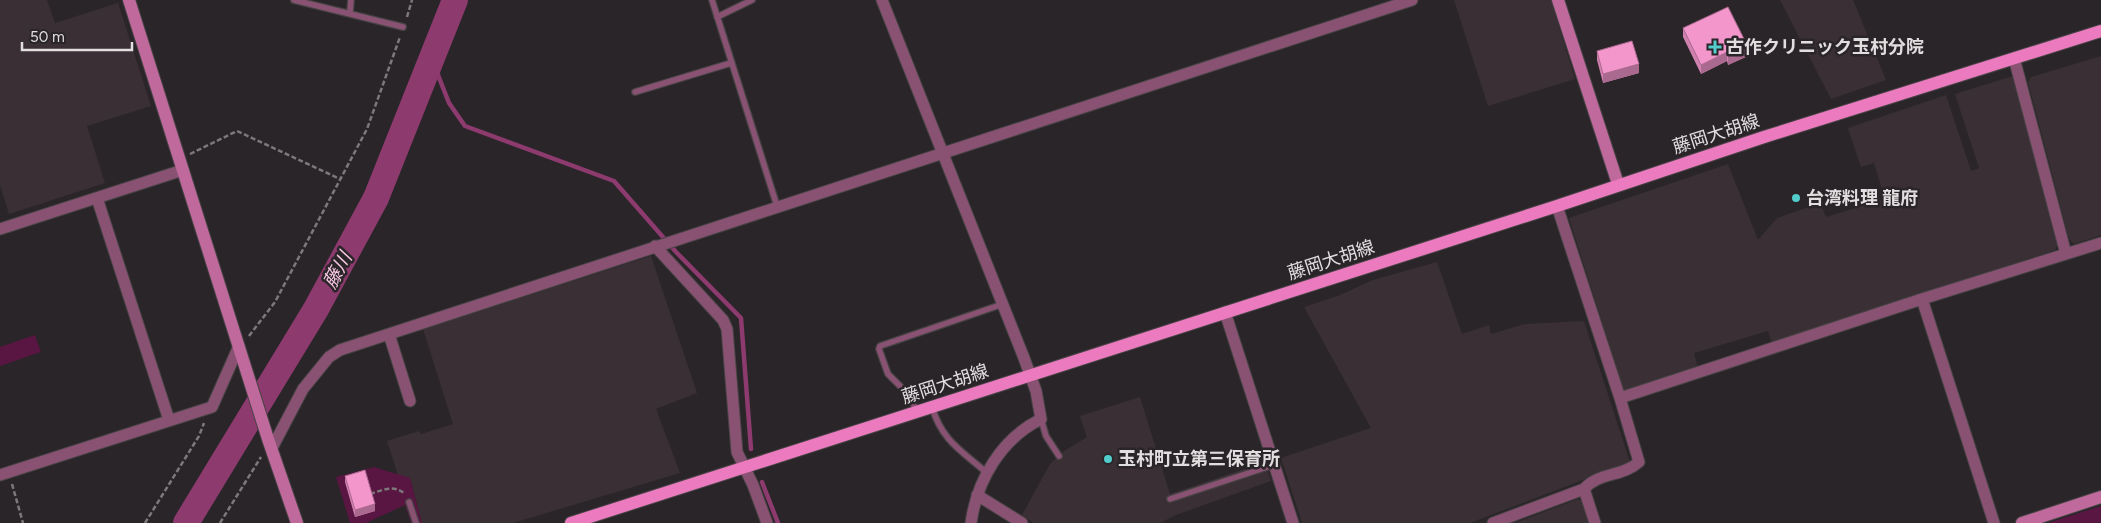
<svg xmlns="http://www.w3.org/2000/svg" width="2101" height="523" viewBox="0 0 2101 523" font-family="Figtree,'Noto Sans JP',sans-serif">
	<style>
		.built { fill: #3a2f35 }
		.green { fill: #591642 }
		.lines { fill: none; stroke-linecap: round; stroke-linejoin: round }
		.stream { stroke: #8d3a6e; stroke-width: 4.5 }
		.river { stroke: #8d3a6e; stroke-width: 26 }
		.lane-casing { stroke: #474345; stroke-width: 8 }
		.street-casing { stroke: #474345; stroke-width: 13 }
		.secondary-casing { stroke: #474345; stroke-width: 14 }
		.primary-casing { stroke: #474345; stroke-width: 14 }
		.path { stroke: #7d787b; stroke-width: 2.5; stroke-dasharray: 5 2.5; stroke-linecap: butt }
		.lane { stroke: #895272; stroke-width: 5.5 }
		.street { stroke: #895272; stroke-width: 11 }
		.secondary { stroke: #c0699d; stroke-width: 12 }
		.primary { stroke: #eb7abe; stroke-width: 12 }
		.wall { fill: #d181af }
		.shaded-wall { fill: #aa698f }
		.building { fill: #f396cc; stroke: #aa698f }
		.poi-dot { fill: #52cdcc; stroke: #2a2528; stroke-width: 2 }
		.labels { text-anchor: middle; stroke-width: 5; stroke-linejoin: round; paint-order: stroke }
		.poi-label { font-size: 18px; font-weight: bold; fill: #e2dee0; stroke: #2a2528; text-anchor: start }
		.street-label { font-size: 18px; fill: #e2dee0; stroke: #2a2528 }
		.water-label { font-size: 19px; font-style: italic; fill: #f8c9e3; stroke: #2a2528 }
	</style>
	<rect width="100%" height="100%" fill="#2a2528"/>
	<!-- built -->
	<path class="built" d="M 0,0 L 47,0 L 55,23 L 118,3 L 151,106 L 87,126 L 105,183 L 9,214 L 0,185 Z
		M 1454,0 L 1551,0 L 1575,79 L 1488,106 Z
		M 1780,0 L 1853,0 L 1886,80 L 1831,99 Z
		M 2101,56 L 2101,235 L 2074,244 L 2069,239 L 2028,82 L 2031,77 Z
		M 2013,76 L 2058,244 L 2055,250 L 1772,344 L 1768,331 L 1694,353 L 1698,368 L 1624,392 L 1569,218 L 1728,164 L 1758,240 L 1777,218 L 1820,203 L 1826,217 L 1885,199 L 1874,163 L 1861,167 L 1848,128 L 1946,95 L 1971,171 L 1979,168 L 1955,94 Z
		M 651,256 L 697,393 L 656,409 L 680,473 L 513,523 L 422,523 L 410,478 L 398,475 L 387,441 L 419,431 L 421,434 L 453,424 L 423,329 Z
		M 1437,262 L 1462,334 L 1489,325 L 1491,334 L 1525,324 L 1584,321 L 1630,462 L 1470,523 L 1302,523 L 1281,458 L 1371,428 L 1304,307 L 1340,295 L 1373,280 Z
		M 1140,397 L 1170,494 L 1265,462 L 1271,481 L 1176,515 L 1160,523 L 1033,523 L 1022,515 L 1050,464 L 1064,451 L 1087,437 L 1080,416 Z
		M 1578,499 L 1583,502 L 1590,523 L 1515,523 Z"/>
	<!-- green -->
	<path class="green" d="M 35,335 L 41,352 L 0,366 L 0,347 Z
		M 374,467 L 410,478 L 422,523 L 411,523 L 405,505 L 366,523 L 350,523 L 336,477 Z
		M 2101,506 L 2101,523 L 2048,523 Z"/>
	<g class="lines">
		<!-- stream -->
		<path class="stream" d="M 436,49 L 438,75 L 449,103 L 465,126 L 614,181 L 676,252 L 741,318 L 751,449
			M 762,482 L 778,523"/>
		<!-- river -->
		<path class="river" d="M 186,523 L 316,309 L 376,198 L 455,0"/>
		<defs>
			<path id="lane" d="M 294,0 L 403,27
				M 712,0 L 777,206
				M 350,12 L 351,0
				M 717,17 L 752,0
				M 635,92 L 731,63
				M 932,407 C 942,441 962,451 987,473
				M 917,412 L 909,395 L 888,374 L 879,349 L 880,346 L 1003,304
				M 1041,419 L 1046,436 L 1059,456
				M 1170,499 L 1273,465
				M 409,502 L 416,523"/>
			<path id="street" d="M 882,0 L 1024,358 L 1036,391 L 1041,419 C 1001,439 977,480 971,523
				M 2014,58 L 2066,254
				M 97,198 L 169,420
				M 0,229 L 183,170
				M 655,246 L 723,320 L 727,329 L 737,452 L 753,485 L 767,523
				M 1922,299 L 1994,523
				M 1225,312 L 1293,523
				M 389,334 L 410,401
				M 1620,398 L 1922,299 L 2101,243
				M 272,448 L 303,389 L 329,357 L 340,350 L 1412,0
				M 0,475 L 212,407 L 239,346
				M 1584,489 L 1595,523
				M 977,495 L 1022,523
				M 1493,523 L 1584,489 C 1599,472 1622,477 1639,462 L 1620,398 L 1557,206"/>
			<path id="secondary" d="M 129,0 L 268,439 L 297,523
				M 1558,0 L 1618,184
				M 2022,523 L 2101,497"/>
			<path id="primary" d="M 571,523 L 1557,206 L 1764,137 L 2101,31"/>
		</defs>
		<!-- lane casing -->
		<use href="#lane" class="lane-casing"/>
		<!-- street casing -->
		<use href="#street" class="street-casing"/>
		<!-- secondary casing -->
		<use href="#secondary" class="secondary-casing"/>
		<!-- primary casing -->
		<use href="#primary" class="primary-casing"/>
		<!-- path -->
		<path class="path" d="M 407,17 L 412,0
			M 190,154 L 237,131 L 340,179
			M 249,336 L 275,302 L 367,129 L 400,37
			M 12,484 L 23,523
			M 370,494 C 383,490 394,484 405,494
			M 145,523 L 199,436 L 204,423
			M 220,523 L 261,457"/>
		<!-- lane -->
		<use href="#lane" class="lane"/>
		<!-- street -->
		<use href="#street" class="street"/>
		<!-- secondary -->
		<use href="#secondary" class="secondary"/>
		<!-- primary -->
		<use href="#primary" class="primary"/>
	</g>
	<!-- wall -->
	<path class="wall" d="M 1683,28 L 1748,56 L 1728,65 L 1727,61 L 1701,74 L 1683,37 Z
		M 1597,51 L 1639,73 L 1603,83 L 1597,60 Z
		M 345,476 L 375,511 L 355,517 L 345,482 Z"/>
	<!-- shaded-wall -->
	<path class="shaded-wall" d="M 1748,47 L 1748,56 L 1728,65 L 1728,56 Z
		M 1727,52 L 1727,61 L 1701,74 L 1701,65 Z
		M 1639,64 L 1639,73 L 1603,83 L 1603,74 Z
		M 375,504 L 375,511 L 355,517 L 355,510 Z"/>
	<!-- building -->
	<path class="building" d="M 1728,7 L 1748,47 L 1728,56 L 1727,52 L 1701,65 L 1683,28 Z
		M 1632,41 L 1639,64 L 1603,74 L 1597,51 Z
		M 365,470 L 375,504 L 355,510 L 345,476 Z"/>
	<!-- markers -->
	<g class="poi-dot">
		<path d="M1712.5 39.5h5v5h5v5h-5v5h-5v-5h-5v-5h5z"/>
		<circle cx="1796" cy="198" r="5"/>
		<circle cx="1108" cy="459" r="5"/>
	</g>
	<g class="labels">
		<!-- poi labels -->
		<g class="poi-label">
			<text x="1726" y="53">古作クリニック玉村分院</text>
			<text x="1806" y="204">台湾料理 龍府</text>
			<text x="1118" y="465">玉村町立第三保育所</text>
		</g>
		<!-- street labels -->
		<g class="street-label">
			<text transform="translate(1716 134) rotate(-18)" y="6">藤岡大胡線</text>
			<text transform="translate(1331 260) rotate(-18)" y="6">藤岡大胡線</text>
			<text transform="translate(945 384) rotate(-18)" y="6">藤岡大胡線</text>
		</g>
		<!-- water labels -->
		<g class="water-label">
			<text transform="translate(337 270) rotate(-61)" y="7">藤川</text>
		</g>
	</g>
	<!-- scale -->
	<path d="M22 42v8h110v-8" fill="none" stroke="#e2dee0" stroke-width="2.5"/>
	<text x="30" y="42" font-size="15" fill="#e2dee0" stroke="#2a2528" stroke-width="4" paint-order="stroke">50 m</text>
</svg>
